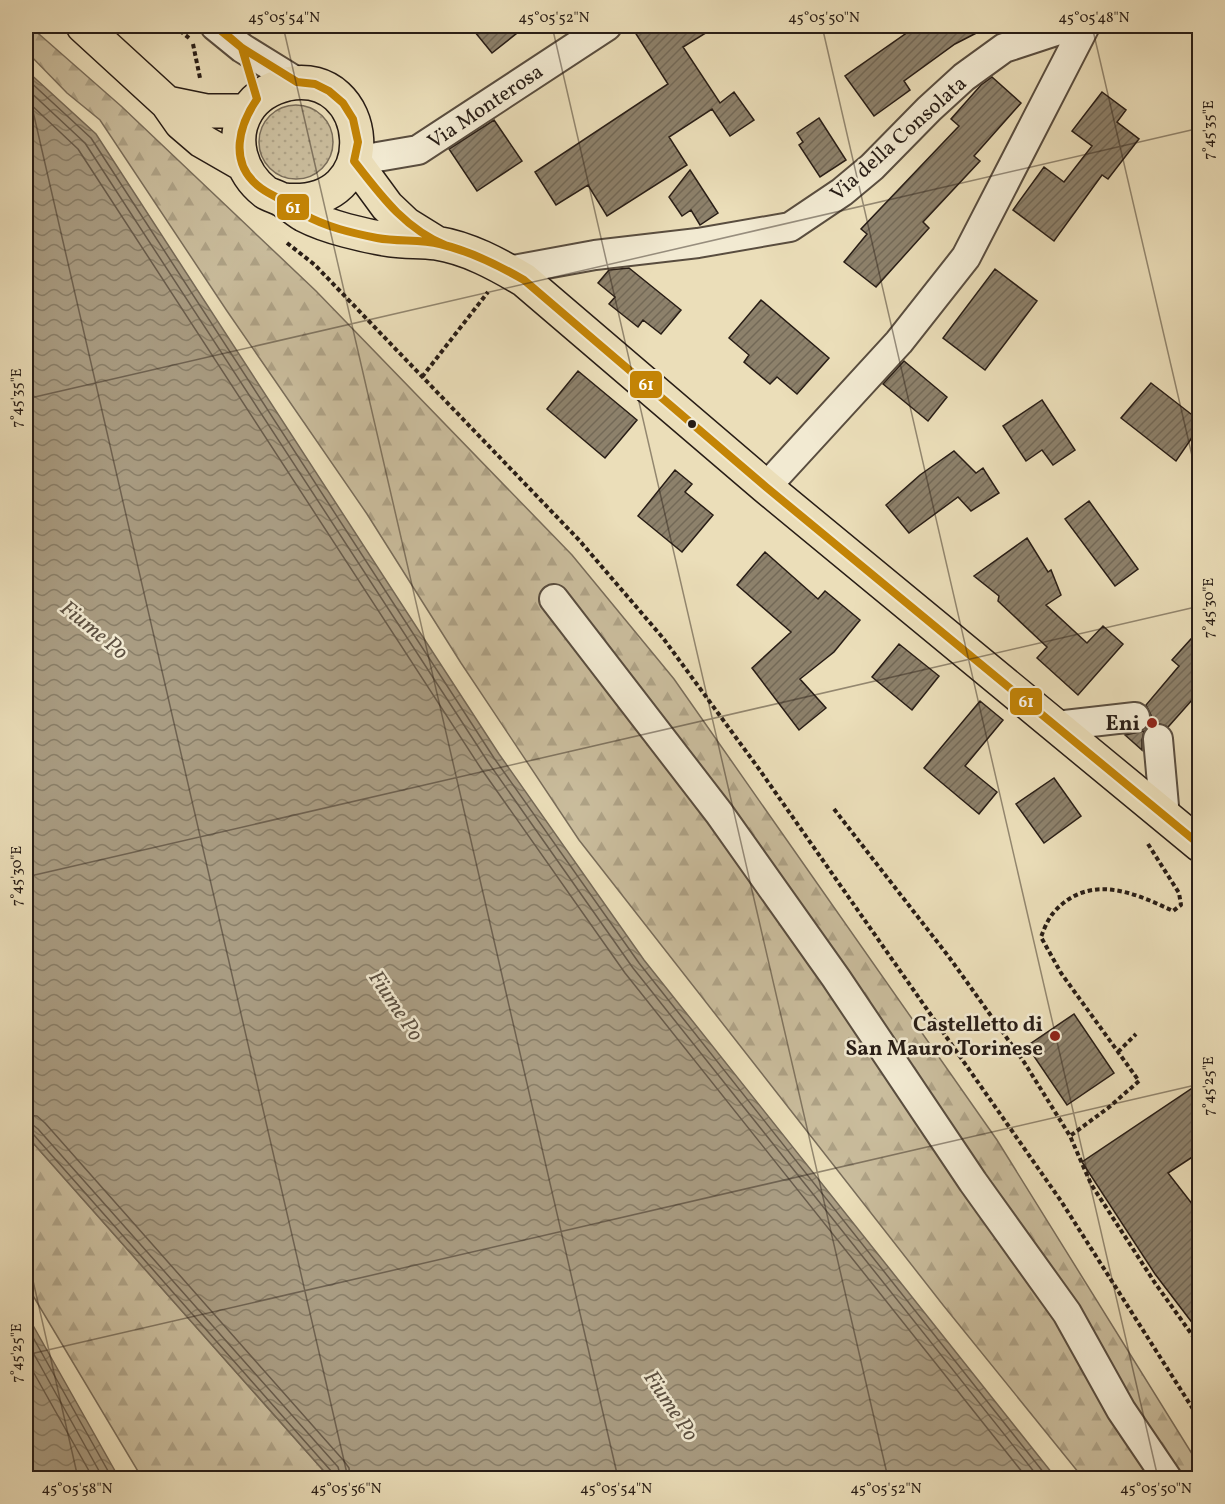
<svg xmlns="http://www.w3.org/2000/svg" width="1225" height="1504" viewBox="0 0 1225 1504" font-family="Vollkorn,serif">
	<style>
		.grass { fill: url(#grass-dots); stroke: #796d5a; stroke-width: 1.5 }
		.forest { fill: url(#forest-firs); stroke: #796d5a; stroke-width: 1.5 }
		.water { fill: url(#water-waves); stroke: #756957; stroke-width: 1.5 }
		.lines { fill: none; stroke-linecap: round; stroke-linejoin: round }
		.shore { stroke: #685c4c; stroke-width: 1.5 }
		.building { fill: url(#building-hatch); stroke: #281d16; stroke-width: 1.5 }
		.minor-casing { stroke: #594d3f; stroke-width: 32 }
		.major-casing { stroke: #281d16; stroke-width: 36 }
		.path { stroke: #281d16; stroke-width: 4; stroke-dasharray: 4.5 3; stroke-linecap: butt }
		.minor { stroke: #f2ead2; stroke-width: 28 }
		.major { stroke: #ebdeb9; stroke-width: 33 }
		.bus-1-casing { stroke: #f2ead2; stroke-width: 12 }
		.bus-1 { stroke: #c38406; stroke-width: 8 }
		.ticks { fill: none; stroke: #281d16; stroke-width: 1.5; stroke-opacity: 0.45 }
		.bus-dot { fill: #281d16; stroke: #f2ead2; stroke-width: 2 }
		.poi-dot { fill: #8f2418; stroke: #f2ead2; stroke-width: 2 }
		.labels { text-anchor: middle; stroke-width: 5; stroke-linejoin: round; paint-order: stroke }
		.street-label { font-size: 21px; fill: #281d16; stroke: #f2ead2 }
		.poi-label { font-size: 21px; font-weight: bold; fill: #281d16; stroke: #f2ead2; text-anchor: end }
		.water-label { font-size: 22px; font-style: italic; fill: #5c5041; stroke: #f2ead2 }
		.line-badge { stroke: #f2ead2; stroke-width: 2 }
		.badge-label { font-size: 16px; text-anchor: middle; font-weight: bold; fill: #fff }
		.neatline { fill: none; stroke: #281d16; stroke-width: 2 }
		.ticks-label { font-size: 15px; text-anchor: middle; fill: #281d16 }
	</style>
	<defs>
		<pattern id="grass-dots" width="8" height="8" patternUnits="userSpaceOnUse" patternTransform="scale(1.5)"><rect width="8" height="8" fill="#cabd9d"/><path d="M2 2h.1M6 6h.1" fill="none" stroke="#aea286" stroke-width="1.8" stroke-linecap="round"/></pattern>
		<pattern id="forest-firs" width="22" height="20" patternUnits="userSpaceOnUse" patternTransform="scale(1.5)"><rect width="22" height="20" fill="#cabd9d"/><path d="M5 1l3.5 6h-7zM16 11l3.5 6h-7z" fill="#aea286"/></pattern>
		<pattern id="water-waves" width="16" height="10" patternUnits="userSpaceOnUse" patternTransform="scale(1.5)"><rect width="16" height="10" fill="#a99c82"/><path d="M0 5q4-4 8 0t8 0" fill="none" stroke="#8a7f69"/></pattern>
		<pattern id="building-hatch" width="6" height="6" patternUnits="userSpaceOnUse" patternTransform="scale(1.5)"><rect width="6" height="6" fill="#8d816b"/><path d="M-1 1l2-2M0 6l6-6M5 7l2-2" fill="none" stroke="#736957"/></pattern>
	</defs>
	<rect width="100%" height="100%" fill="#ebdeb9"/>
	<filter id="stains"><feTurbulence type="fractalNoise" baseFrequency=".00333" numOctaves="4"/><feColorMatrix values="0 0 0 0 .2 0 0 0 0 .09 0 0 0 0 .02 0 0 0 .5 -.17"/></filter>
	<radialGradient id="worn" r=".72"><stop offset=".6" stop-color="#630" stop-opacity="0"/><stop offset="1" stop-color="#630" stop-opacity=".3"/></radialGradient>
	<!-- grass -->
	<path class="grass" d="M259 142a37 37 0 1 1 74 0a37 37 0 1 1-74 0Z"/>
	<!-- forest -->
	<path class="forest" d="M 26,26 L 39,34 L 121,106 L 316,291 L 572,555 L 674,679 L 997,1140 L 1199,1465 L 1199,1478 L 1083,1478 L 943,1305 L 579,840 L 461,663 L 367,514 L 227,311 L 100,120 L 67,93 L 26,51 Z
		M 26,1135 L 330,1478 L 142,1478 L 26,1284 Z"/>
	<!-- water -->
	<path class="water" d="M 26,70 L 96,134 L 499,754 L 644,960 L 1056,1478 L 330,1478 L 26,1135 Z
		M 26,1313 L 119,1478 L 26,1478 Z"/>
	<g class="lines">
		<!-- shore -->
		<path class="shore" d="M 26,78 L 91,138 L 494,758 L 639,963 L 1048,1478
			M 26,88 L 85,143 L 488,762 L 633,968 L 1039,1478
			M 26,100 L 78,149 L 480,767 L 625,973 L 1027,1478
			M 26,1115 L 37,1116 L 45,1123 L 344,1461 L 349,1468 L 350,1478
			M 26,1124 L 33,1125 L 38,1129 L 338,1467 L 341,1478
			M 26,1131 L 33,1134 L 332,1472 L 334,1478
			M 26,1325 L 112,1478
			M 26,1340 L 103,1478
			M 26,1359 L 93,1478"/>
	</g>
	<!-- building -->
	<path class="building" d="M 470,26 L 526,26 L 492,53 Z
		M 631,26 L 717,26 L 683,47 L 720,103 L 734,92 L 754,120 L 730,136 L 712,109 L 669,137 L 687,165 L 607,216 L 588,185 L 556,205 L 535,172 L 668,84 Z
		M 899,26 L 990,26 L 955,44 L 904,81 L 910,90 L 874,116 L 845,76 L 905,34 Z
		M 992,77 L 1021,103 L 974,156 L 980,161 L 923,222 L 929,228 L 876,287 L 844,262 L 867,234 L 861,229 L 959,126 L 951,119 L 981,85 Z
		M 1102,92 L 1126,110 L 1117,122 L 1139,139 L 1108,179 L 1102,175 L 1054,241 L 1013,210 L 1044,167 L 1064,182 L 1092,146 L 1072,131 Z
		M 819,118 L 846,160 L 820,177 L 799,145 L 803,142 L 797,133 Z
		M 494,120 L 522,161 L 477,191 L 449,149 Z
		M 690,170 L 718,213 L 700,225 L 691,210 L 682,216 L 669,197 Z
		M 629,268 L 681,310 L 661,334 L 643,320 L 638,327 L 609,304 L 615,297 L 598,283 L 609,270 Z
		M 995,269 L 1037,301 L 985,370 L 943,338 Z
		M 761,300 L 829,358 L 797,394 L 777,377 L 770,384 L 744,362 L 749,355 L 729,338 Z
		M 904,361 L 947,397 L 928,421 L 883,384 Z
		M 578,371 L 637,420 L 605,458 L 547,409 Z
		M 1151,383 L 1200,421 L 1200,426 L 1176,461 L 1121,418 Z
		M 1042,400 L 1075,450 L 1053,465 L 1042,450 L 1026,461 L 1003,426 Z
		M 954,451 L 976,473 L 983,468 L 999,493 L 971,511 L 958,497 L 909,533 L 886,505 L 920,475 Z
		M 675,470 L 692,484 L 685,492 L 713,515 L 682,552 L 638,516 Z
		M 1089,501 L 1138,569 L 1115,586 L 1065,519 Z
		M 1027,538 L 1048,572 L 1051,570 L 1061,595 L 1046,605 L 1087,643 L 1103,626 L 1123,644 L 1078,695 L 1037,658 L 1047,647 L 998,601 L 999,596 L 974,576 Z
		M 765,552 L 818,599 L 825,591 L 860,620 L 834,652 L 800,679 L 826,708 L 799,730 L 752,668 L 791,632 L 737,585 Z
		M 1200,629 L 1200,691 L 1168,727 L 1157,723 L 1149,725 L 1151,715 L 1146,705 L 1179,666 L 1172,660 Z
		M 899,644 L 939,676 L 912,710 L 872,677 Z
		M 980,701 L 1003,720 L 965,766 L 997,792 L 979,814 L 924,768 Z
		M 1144,731 L 1142,740 L 1142,750 L 1125,735 Z
		M 1054,778 L 1081,816 L 1044,843 L 1016,804 Z
		M 1074,1014 L 1114,1073 L 1067,1105 L 1027,1046 Z
		M 1200,1083 L 1200,1152 L 1168,1173 L 1200,1214 L 1200,1333 L 1155,1274 L 1082,1162 Z"/>
	<g class="lines">
		<defs>
			<path id="minor" d="M 215,26 L 242,48 L 297,82
				M 354,161 L 418,150 L 607,26
				M 508,271 L 595,255 L 698,243 L 790,227 L 842,192 L 872,167 L 929,109 L 964,77 L 1004,48 L 1071,26
				M 766,487 L 899,342 L 966,257 L 1085,26
				M 554,599 L 719,813 L 836,978 L 973,1182 L 1067,1313 L 1121,1410 L 1167,1478
				M 1056,726 L 1135,717
				M 1158,739 L 1165,817"/>
			<path id="major" d="M 83,26 L 167,103 L 181,123 L 202,141 L 242,164
				M 167,103 L 206,111 L 247,111
				M 354,161 L 387,206 L 406,224 L 435,242
				M 283,200 C 389,211 372,66 287,84 C 271,88 256,96 247,111 C 230,139 241,173 265,192 C 271,196 279,197 285,202 C 292,206 297,211 304,215 C 327,227 365,236 391,240 C 406,242 422,241 436,243 C 468,248 497,264 524,280 L 766,487 L 1200,845"/>
		</defs>
		<!-- minor casing -->
		<use href="#minor" class="minor-casing"/>
		<!-- major casing -->
		<use href="#major" class="major-casing"/>
		<!-- path -->
		<path class="path" d="M 174,26 L 189,38
			M 193,44 L 200,78
			M 287,243 L 315,265 L 579,540 L 663,638 L 759,769 L 1061,1201 L 1200,1420
			M 422,377 L 488,292
			M 834,809 L 949,957 L 1024,1062 L 1070,1136
			M 1148,844 L 1179,893 L 1181,905 L 1173,911 C 1133,892 1089,873 1054,912 C 1048,919 1044,929 1041,937 L 1061,973 L 1139,1081 L 1108,1108 L 1070,1136 L 1091,1184 L 1155,1283 L 1200,1346
			M 1118,1052 L 1136,1034"/>
		<!-- minor -->
		<use href="#minor" class="minor"/>
		<!-- major -->
		<use href="#major" class="major"/>
		<defs>
			<path id="bus-1" d="M 215,26 L 242,48 L 257,99 C 239,125 229,161 257,185 C 266,193 275,196 284,201 C 291,205 297,210 303,214 C 326,227 352,233 377,238 C 398,242 420,239 440,244 C 470,251 498,265 524,280 L 766,487 L 1200,845
				M 220,29 L 242,48 L 297,82 L 315,84 L 329,91 L 343,103 L 353,119 L 358,142 L 354,161 C 381,196 405,229 447,246"/>
		</defs>
		<!-- bus-1 casing -->
		<use href="#bus-1" class="bus-1-casing"/>
		<!-- bus-1 -->
		<use href="#bus-1" class="bus-1"/>
	</g>
	<!-- ticks -->
	<path class="ticks" d="M 283,26 L 618,1478M 552,26 L 888,1478M 822,26 L 1158,1478M 1092,26 L 1200,490M 26,81 L 348,1478M 26,399 L 1200,128M 26,877 L 1200,606M 26,1250 L 78,1478M 26,1355 L 1200,1084"/>
	<!-- markers -->
	<circle class="bus-dot" cx="692" cy="424" r="5"/>
	<g class="poi-dot">
		<circle cx="1152" cy="723" r="6"/>
		<circle cx="1055" cy="1036" r="6"/>
	</g>
	<g class="labels">
		<!-- street labels -->
		<g class="street-label">
			<text transform="translate(485 106) rotate(-34)" y="7">Via Monterosa</text>
			<text transform="translate(898 138) rotate(-42)" y="7">Via della Consolata</text>
		</g>
		<!-- poi labels -->
		<g class="poi-label">
			<text x="1140" y="730">Eni</text>
			<text x="1043" y="1031">Castelletto di<tspan x="1043" dy="24">San Mauro Torinese</tspan></text>
		</g>
		<!-- water labels -->
		<g class="water-label">
			<text transform="translate(95 629) rotate(39)" y="8">Fiume Po</text>
			<text transform="translate(397 1005) rotate(56)" y="8">Fiume Po</text>
			<text transform="translate(672 1405) rotate(56)" y="8">Fiume Po</text>
		</g>
	</g>
	<g class="line-badge">
		<rect x="276" y="193" width="34" height="28" rx="6" fill="#c38406"/>
		<rect x="629" y="370" width="34" height="29" rx="6" fill="#c38406"/>
		<rect x="1009" y="687" width="34" height="29" rx="6" fill="#c38406"/>
	</g>
	<g class="badge-label">
		<text x="293" y="213">61</text>
		<text x="646" y="390">61</text>
		<text x="1026" y="707">61</text>
	</g>
	<!-- margin -->
	<rect width="1225" height="1504" fill="none" stroke="#ebdeb9" stroke-width="66"/>
	<rect x="33" y="33" width="1159" height="1438" class="neatline"/>
	<g class="ticks-label">
		<text x="284" y="22">45°05'54"N</text>
		<text x="554" y="22">45°05'52"N</text>
		<text x="824" y="22">45°05'50"N</text>
		<text x="1094" y="22">45°05'48"N</text>
		<text transform="translate(1208 130) rotate(-90)" y="5">7°45'35"E</text>
		<text transform="translate(16 398) rotate(-90)" y="5">7°45'35"E</text>
		<text transform="translate(1208 608) rotate(-90)" y="5">7°45'30"E</text>
		<text transform="translate(16 876) rotate(-90)" y="5">7°45'30"E</text>
		<text transform="translate(1208 1086) rotate(-90)" y="5">7°45'25"E</text>
		<text transform="translate(16 1353) rotate(-90)" y="5">7°45'25"E</text>
		<text x="77" y="1493">45°05'58"N</text>
		<text x="346" y="1493">45°05'56"N</text>
		<text x="616" y="1493">45°05'54"N</text>
		<text x="886" y="1493">45°05'52"N</text>
		<text x="1156" y="1493">45°05'50"N</text>
	</g>
	<rect width="100%" height="100%" filter="url(#stains)"/>
	<rect width="100%" height="100%" fill="url(#worn)"/>
</svg>
